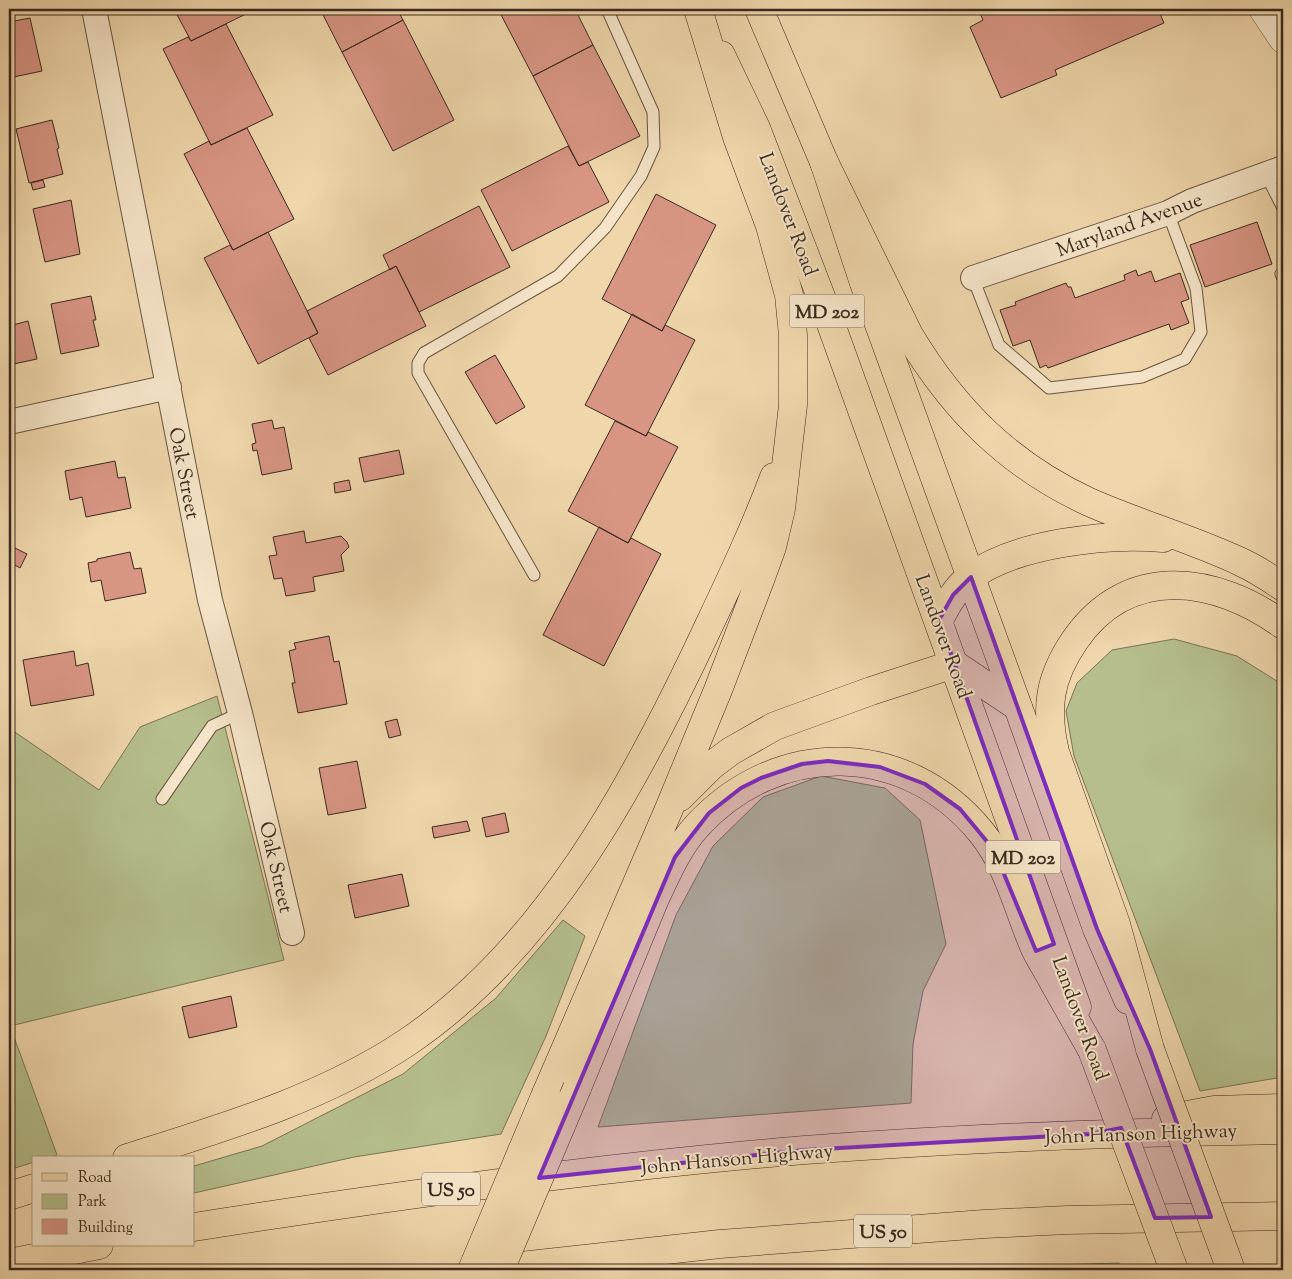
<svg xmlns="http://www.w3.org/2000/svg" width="1292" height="1279" viewBox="0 0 1292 1279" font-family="'Sorts Mill Goudy',serif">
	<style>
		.green { fill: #b5be8c; stroke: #787455 }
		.building { fill: #d89584; stroke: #3a2a1e }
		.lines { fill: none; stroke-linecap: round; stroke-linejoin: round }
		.service-casing { stroke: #675541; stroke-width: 13 }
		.minor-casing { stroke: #675541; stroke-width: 26 }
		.tertiary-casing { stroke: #675541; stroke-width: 29 }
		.primary-casing { stroke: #3a2a1e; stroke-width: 29 }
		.motorway-casing { stroke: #3a2a1e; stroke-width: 29 }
		.service { stroke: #f5e4c8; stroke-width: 11 }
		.minor { stroke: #f5e4c8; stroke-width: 24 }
		.tertiary { stroke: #f5e4c8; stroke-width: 28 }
		.primary { stroke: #efd6ab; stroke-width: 28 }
		.motorway { stroke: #efd6ab; stroke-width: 28 }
		.primary-bridge-casing { stroke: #3a2a1e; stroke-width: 29; stroke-linecap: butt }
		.motorway-bridge-casing { stroke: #3a2a1e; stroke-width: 29; stroke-linecap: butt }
		.primary-bridge { stroke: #efd6ab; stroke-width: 28 }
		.motorway-bridge { stroke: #efd6ab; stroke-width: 28 }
		.marked { fill: #7b2cbf; fill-opacity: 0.2; stroke: #7b2cbf; stroke-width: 4; stroke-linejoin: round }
		.labels { text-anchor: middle; stroke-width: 4; stroke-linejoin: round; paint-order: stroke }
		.shield { fill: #f5e4c8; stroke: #726251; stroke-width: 1 }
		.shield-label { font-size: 19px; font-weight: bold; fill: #3a2a1e }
		.street-label { font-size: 20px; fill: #3a2a1e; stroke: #f5e4c8 }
	</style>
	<rect width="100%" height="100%" fill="#efd6ab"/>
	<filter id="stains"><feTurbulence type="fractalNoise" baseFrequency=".004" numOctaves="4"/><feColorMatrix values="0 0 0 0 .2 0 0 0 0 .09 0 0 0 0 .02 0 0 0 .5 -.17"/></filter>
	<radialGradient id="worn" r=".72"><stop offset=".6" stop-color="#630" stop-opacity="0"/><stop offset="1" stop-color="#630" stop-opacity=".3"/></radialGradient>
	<!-- green -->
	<path class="green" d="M 1174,639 L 1237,656 L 1283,685 L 1283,1077 L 1200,1091 L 1074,756 L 1066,711 L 1077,683 L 1112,650 Z
		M 217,696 L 284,960 L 10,1026 L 57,1155 L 48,1158 L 34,1158 L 34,1162 L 9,1170 L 9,728 L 99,790 L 140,727 Z
		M 821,776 L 885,788 L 920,820 L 946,944 L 923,991 L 913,1044 L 911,1103 L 598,1127 L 676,915 L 713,846 L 763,797 Z
		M 563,920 L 585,936 L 546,1036 L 501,1134 L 354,1157 L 194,1193 L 194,1166 L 262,1146 L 403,1074 L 496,998 Z
		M 1119,1263 L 1122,1270 L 890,1270 Z"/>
	<!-- building -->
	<path class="building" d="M 174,9 L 251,9 L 252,11 L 191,41 Z
		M 320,9 L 397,9 L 403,20 L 342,52 Z
		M 498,9 L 575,9 L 593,45 L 533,76 Z
		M 978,9 L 1158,9 L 1164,23 L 1055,70 L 1057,75 L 1001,98 L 970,27 L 983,20 Z
		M 30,18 L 42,71 L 9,78 L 9,22 Z
		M 403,20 L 454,120 L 393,151 L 342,52 Z
		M 226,24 L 273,115 L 211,145 L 163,49 L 188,37 L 191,41 Z
		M 593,45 L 640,136 L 579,166 L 533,76 Z
		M 52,120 L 59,148 L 57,149 L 63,174 L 29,183 L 16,129 Z
		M 247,128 L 294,219 L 233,250 L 184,154 L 209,141 L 211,145 Z
		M 568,146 L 579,166 L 588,162 L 609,202 L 512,251 L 481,190 Z
		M 43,180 L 45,187 L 33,190 L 31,183 Z
		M 656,194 L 716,225 L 662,331 L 602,299 Z
		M 71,200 L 80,254 L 45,262 L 33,209 Z
		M 479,206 L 510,267 L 419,312 L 396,266 L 390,270 L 383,255 Z
		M 1257,222 L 1272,264 L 1205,287 L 1190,245 Z
		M 268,232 L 318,333 L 258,364 L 204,258 L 230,245 L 233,250 Z
		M 396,266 L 426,326 L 328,375 L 309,338 L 318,333 L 307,311 Z
		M 1136,270 L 1138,276 L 1151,271 L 1155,282 L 1180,273 L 1189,299 L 1181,302 L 1189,323 L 1171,330 L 1169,324 L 1048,368 L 1046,365 L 1040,368 L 1030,340 L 1013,346 L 1000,310 L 1016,305 L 1015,302 L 1066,283 L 1068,287 L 1071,287 L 1075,298 L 1125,280 L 1124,275 Z
		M 91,296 L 96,320 L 93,320 L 99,346 L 61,354 L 51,304 Z
		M 632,314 L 662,331 L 665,325 L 695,340 L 646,436 L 585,405 Z
		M 28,321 L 37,359 L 9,365 L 9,326 Z
		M 495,355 L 525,407 L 496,424 L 465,372 Z
		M 272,420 L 274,429 L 284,427 L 292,469 L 262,475 L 257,450 L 253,451 L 252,444 L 256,443 L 252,424 Z
		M 615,421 L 646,436 L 648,432 L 678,447 L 628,543 L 568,511 Z
		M 399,450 L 404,474 L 364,482 L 359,458 Z
		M 115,461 L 118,478 L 125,477 L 131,508 L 86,517 L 82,497 L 70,500 L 65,471 Z
		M 349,480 L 351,490 L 335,493 L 334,483 Z
		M 599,527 L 628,543 L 631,538 L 661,554 L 604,666 L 543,635 Z
		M 304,531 L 306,543 L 341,536 L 347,542 L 349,547 L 341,555 L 344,571 L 313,577 L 315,591 L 286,596 L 282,578 L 274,579 L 269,556 L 277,555 L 273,537 Z
		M 13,547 L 27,554 L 20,568 L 9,562 L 9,556 Z
		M 130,552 L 134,569 L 141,568 L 146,593 L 105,601 L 101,580 L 91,582 L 88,563 L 97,561 L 97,559 Z
		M 329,636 L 334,662 L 339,661 L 347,704 L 298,713 L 292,683 L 295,683 L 289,651 L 296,649 L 294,643 Z
		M 74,651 L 76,666 L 88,663 L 94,695 L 31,706 L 23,660 Z
		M 397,719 L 401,735 L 389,738 L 385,722 Z
		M 357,761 L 366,808 L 328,815 L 319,768 Z
		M 505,813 L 509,832 L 486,837 L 482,818 Z
		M 467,821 L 470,831 L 434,838 L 432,827 Z
		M 402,874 L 409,906 L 355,918 L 348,885 Z
		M 231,996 L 237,1027 L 189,1038 L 182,1007 Z"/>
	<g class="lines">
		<defs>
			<path id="service" d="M 1266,175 L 1283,208
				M 1283,272 L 1281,274 L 1283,278
				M 973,278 L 999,345 L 1049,388 L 1142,377 L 1185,359 L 1201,332 L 1196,288 L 1168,213
				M 534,575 L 418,373 L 418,363 L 424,353 L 558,276 L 605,228 L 641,176 L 654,147 L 653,112 L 607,9
				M 162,799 L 212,726 L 240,713"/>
			<path id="minor" d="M 94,9 L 210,600 L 240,713 L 292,933
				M 973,278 L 1168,213 L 1192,201 L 1283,168
				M 9,422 L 169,387"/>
			<path id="tertiary" d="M 1263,9 L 1283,39"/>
			<path id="primary" d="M 759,9 L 824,162 L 864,283 L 1018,707 L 1097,929 L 1128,1000
				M 721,55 L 756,128 L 823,302 L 1077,1007"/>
			<path id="motorway" d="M 824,162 L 909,335 C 954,410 1009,465 1089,502 C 1139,524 1192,539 1241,562 C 1256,569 1270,578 1283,587
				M 939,620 C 947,604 956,588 970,577 C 1016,543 1108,533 1163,538
				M 680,797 L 711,766 L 731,751 L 775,726 L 871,691 L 954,664 L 1018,707
				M 1150,1049 L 1116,924 L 1055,752 C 1045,708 1049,678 1075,640 C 1128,563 1216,576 1283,625
				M 577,1088 L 654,901 C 666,875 678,847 697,826 C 777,739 905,739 981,832 C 1008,865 1017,906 1033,944 C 1038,957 1047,969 1053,981 C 1066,1004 1079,1027 1092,1050
				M 546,1094 L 669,809 L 718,690 L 760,580 L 772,547 L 781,509 L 793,405 L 793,335 L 789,295 L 770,226 L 737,137 L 698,9
				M 1166,1119 L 1214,1110 L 1283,1108
				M 127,1158 C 222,1128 322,1099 406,1043 C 546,949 634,785 704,636 C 729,583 754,531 774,477
				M 9,1196 L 34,1188
				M 194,1227 C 397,1195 600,1167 805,1150 C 964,1138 1124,1132 1283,1130
				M 9,1263 L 99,1245
				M 484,1270 L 720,1244 L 984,1224 L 1067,1220 L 1283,1216"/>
		</defs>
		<!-- service casing -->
		<use href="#service" class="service-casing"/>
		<!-- minor casing -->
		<use href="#minor" class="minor-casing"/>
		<!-- tertiary casing -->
		<use href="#tertiary" class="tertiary-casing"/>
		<!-- primary casing -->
		<use href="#primary" class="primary-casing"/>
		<!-- motorway casing -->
		<use href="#motorway" class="motorway-casing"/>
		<!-- service -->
		<use href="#service" class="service"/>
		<!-- minor -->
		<use href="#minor" class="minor"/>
		<!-- tertiary -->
		<use href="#tertiary" class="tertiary"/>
		<!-- primary -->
		<use href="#primary" class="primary"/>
		<!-- motorway -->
		<use href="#motorway" class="motorway"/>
		<defs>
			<path id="primary-bridge" d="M 1150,1049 L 1231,1270
				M 1092,1050 L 1174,1270"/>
			<path id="motorway-bridge" d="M 472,1270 L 546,1094
				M 500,1270 L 577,1088"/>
		</defs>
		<!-- primary-bridge casing -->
		<use href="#primary-bridge" class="primary-bridge-casing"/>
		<!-- motorway-bridge casing -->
		<use href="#motorway-bridge" class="motorway-bridge-casing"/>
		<!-- primary-bridge -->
		<use href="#primary-bridge" class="primary-bridge"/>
		<!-- motorway-bridge -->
		<use href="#motorway-bridge" class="motorway-bridge"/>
	</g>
	<!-- marked area -->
	<path class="marked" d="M 971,577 L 1097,929 L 1150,1049 L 1211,1217 L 1155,1218 L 1121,1128 L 1091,1134 L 804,1150 L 539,1178 L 675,857 L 709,813 L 741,788 L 761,778 L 802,764 L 828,761 L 880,767 L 925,784 L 960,809 L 994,850 L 1036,951 L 1054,944 L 939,620 L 953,595 Z"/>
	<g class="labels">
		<!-- shield labels -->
		<g class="shield">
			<rect x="789.5" y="294.5" width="75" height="33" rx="4"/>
			<rect x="985.5" y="840.5" width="75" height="33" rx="4"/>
			<rect x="422" y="1172.5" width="58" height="33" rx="4"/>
			<rect x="854" y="1214.5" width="58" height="33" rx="4"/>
		</g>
		<g class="shield-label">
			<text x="827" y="318">MD 202</text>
			<text x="1023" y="864">MD 202</text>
			<text x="451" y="1196">US 50</text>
			<text x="883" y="1238">US 50</text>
		</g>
		<!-- street labels -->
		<g class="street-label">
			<text transform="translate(789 214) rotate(69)" y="7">Landover Road</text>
			<text transform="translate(1129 224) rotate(-20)" y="7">Maryland Avenue</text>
			<text transform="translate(185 473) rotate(79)" y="7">Oak Street</text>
			<text transform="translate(944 636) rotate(70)" y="7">Landover Road</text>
			<text transform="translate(277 867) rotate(77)" y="7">Oak Street</text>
			<text transform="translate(1081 1018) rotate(70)" y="7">Landover Road</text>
			<text transform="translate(1141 1133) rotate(-2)" y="7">John Hanson Highway</text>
			<text transform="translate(737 1158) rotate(-5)" y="7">John Hanson Highway</text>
		</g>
	</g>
	<!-- margin -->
	<rect width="1292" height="1279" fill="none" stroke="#efd6ab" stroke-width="30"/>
	<rect x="10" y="10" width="1272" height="1259" fill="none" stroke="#3a2a1e" stroke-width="2.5"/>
	<rect x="15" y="15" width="1262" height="1249" fill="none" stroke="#3a2a1e"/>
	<!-- legend -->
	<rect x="32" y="1156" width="162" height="90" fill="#f5e4c8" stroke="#aa9a84"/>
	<rect x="42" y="1173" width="25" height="8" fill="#efd6ab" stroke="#aa9a84"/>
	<text x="78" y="1182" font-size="15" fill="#3a2a1e">Road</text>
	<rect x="42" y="1194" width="25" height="15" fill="#b5be8c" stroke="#aa9a84"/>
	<text x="78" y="1206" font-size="15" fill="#3a2a1e">Park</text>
	<rect x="42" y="1219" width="25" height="15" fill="#d89584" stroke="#aa9a84"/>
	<text x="78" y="1232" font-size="15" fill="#3a2a1e">Building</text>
	<rect width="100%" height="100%" filter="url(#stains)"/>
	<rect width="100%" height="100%" fill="url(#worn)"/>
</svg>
